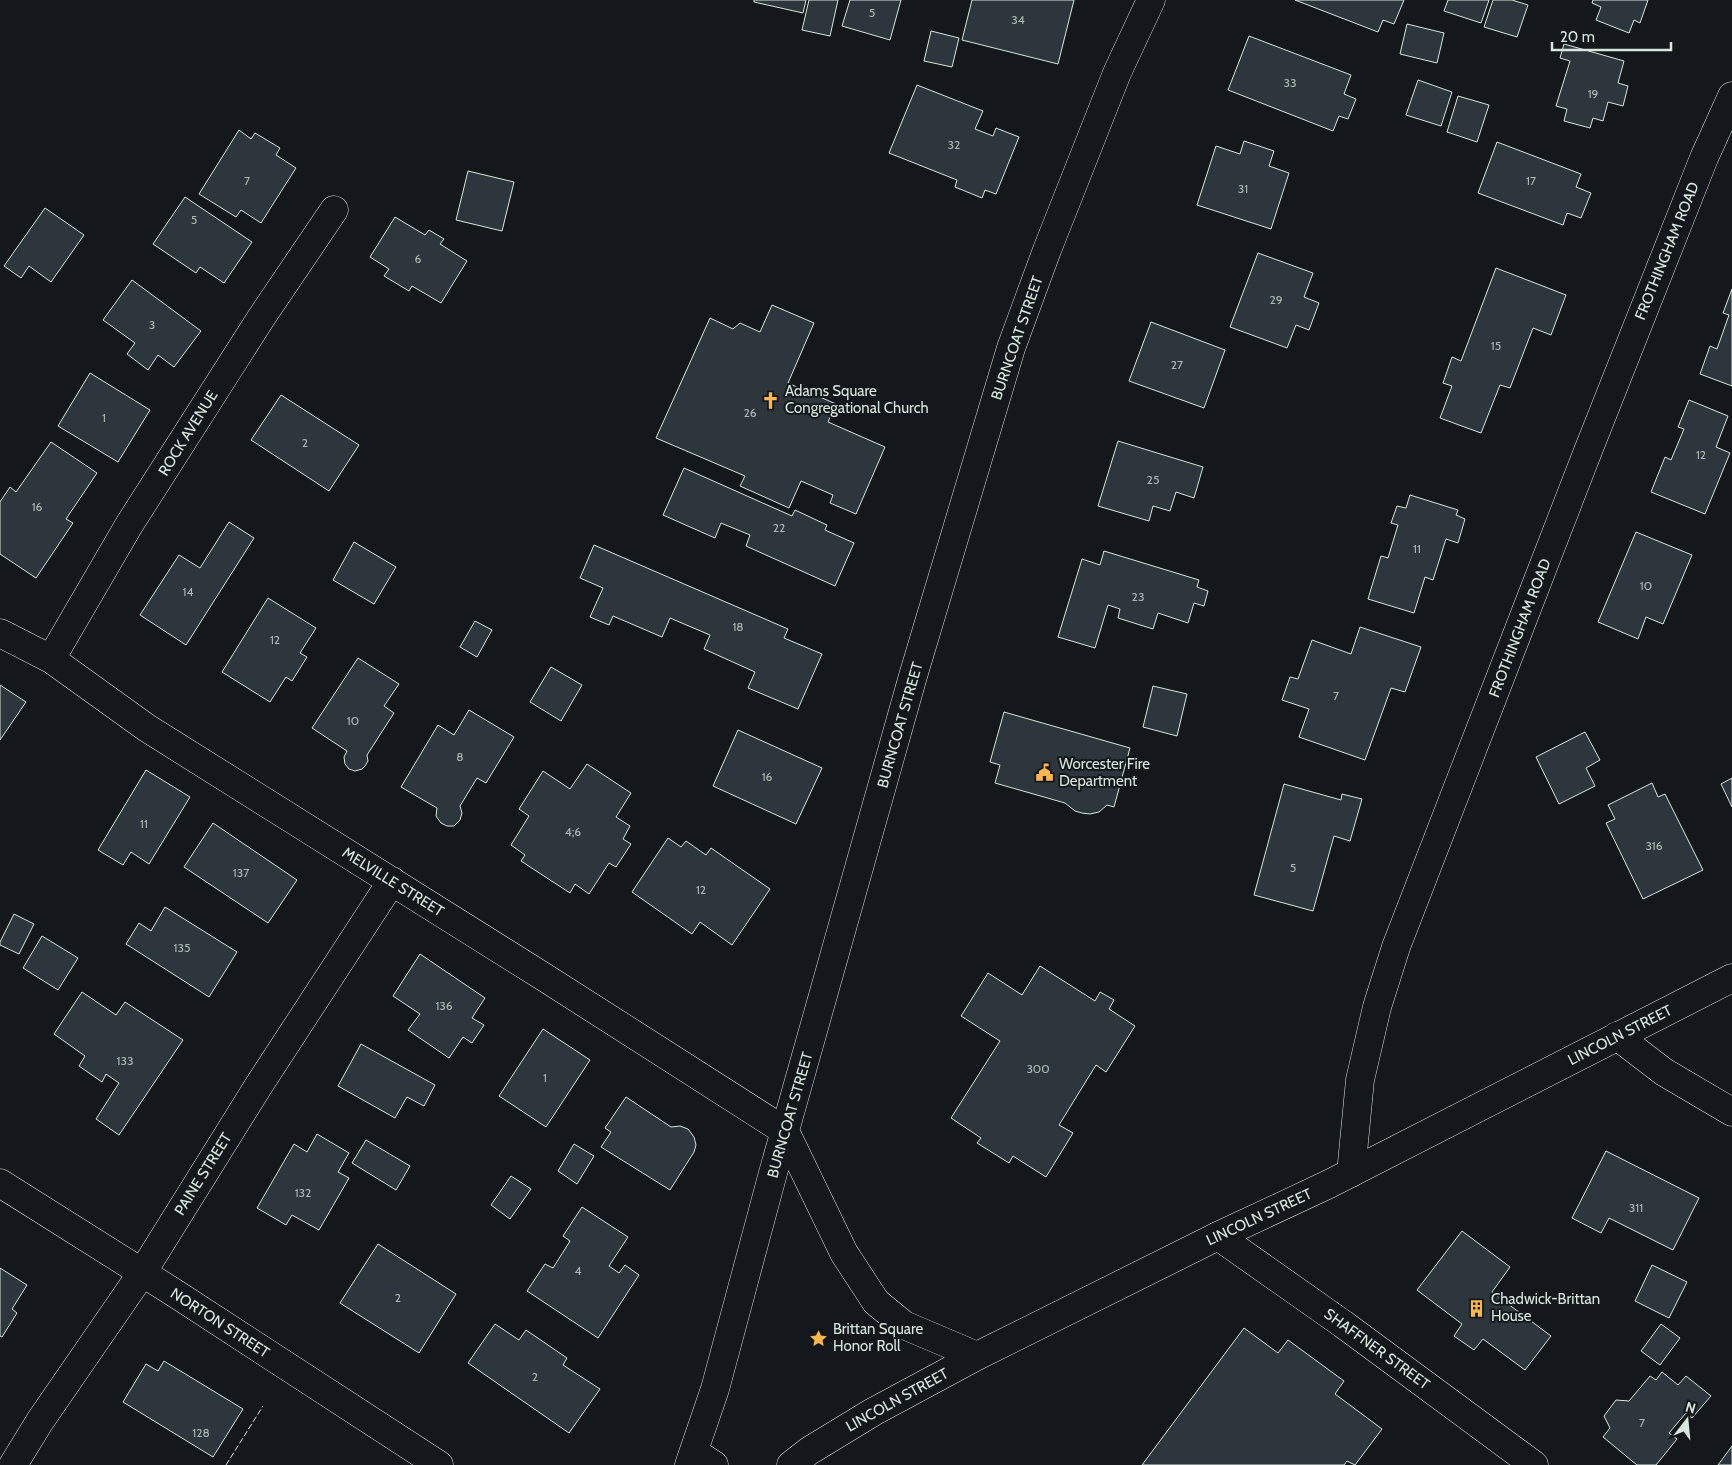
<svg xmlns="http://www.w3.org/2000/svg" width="1732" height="1465" viewBox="0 0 1732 1465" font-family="Cabin,sans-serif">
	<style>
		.building { fill: #2c363c; stroke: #d8e6dc }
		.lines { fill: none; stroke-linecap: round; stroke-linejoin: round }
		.minor-casing { stroke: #d8e6dc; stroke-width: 29 }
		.major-casing { stroke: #d8e6dc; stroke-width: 29 }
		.minor { stroke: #14181c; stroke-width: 28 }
		.major { stroke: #14181c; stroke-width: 28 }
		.fence { stroke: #d8e6dc; stroke-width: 1; stroke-dasharray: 6 2.5; stroke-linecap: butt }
		.labels { text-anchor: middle; stroke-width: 4; stroke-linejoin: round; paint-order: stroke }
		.number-label { font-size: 12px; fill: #adbab4 }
		.street-label { font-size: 15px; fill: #d8e6dc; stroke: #14181c }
		.poi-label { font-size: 15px; fill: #d8e6dc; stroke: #14181c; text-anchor: start }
	</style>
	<rect width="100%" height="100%" fill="#14181c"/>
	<!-- building -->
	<path class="building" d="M 754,0 L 806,0 L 803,13 L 754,2 Z
		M 809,0 L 838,0 L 830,36 L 802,30 Z
		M 850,0 L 901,0 L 890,40 L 842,26 Z
		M 972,0 L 1074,0 L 1058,64 L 962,40 Z
		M 1295,0 L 1404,0 L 1394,24 L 1383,20 L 1378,32 Z
		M 1448,0 L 1489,0 L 1481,23 L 1444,11 Z
		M 1493,0 L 1512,0 L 1528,5 L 1517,37 L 1484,27 Z
		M 1593,0 L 1648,0 L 1640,23 L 1634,20 L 1629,33 L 1596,20 L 1601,7 L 1592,3 Z
		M 1407,24 L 1444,33 L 1437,63 L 1400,54 Z
		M 931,31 L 959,38 L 952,67 L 924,61 Z
		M 1249,36 L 1351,75 L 1344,94 L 1356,99 L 1348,119 L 1339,116 L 1333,131 L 1228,90 Z
		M 1564,44 L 1624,61 L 1618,83 L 1628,86 L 1623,106 L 1608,102 L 1603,121 L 1593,118 L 1590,128 L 1564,121 L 1567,109 L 1556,106 L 1570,61 L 1560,58 Z
		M 1418,80 L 1452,92 L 1441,126 L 1406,115 Z
		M 917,85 L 983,111 L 975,129 L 993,136 L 996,128 L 1019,137 L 996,194 L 985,190 L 982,198 L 955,187 L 957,180 L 889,153 Z
		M 1458,96 L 1489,105 L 1477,142 L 1447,132 Z
		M 239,130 L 251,139 L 255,133 L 280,148 L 276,155 L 296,168 L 261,223 L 241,210 L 236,217 L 199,194 Z
		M 1244,141 L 1274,151 L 1269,166 L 1289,173 L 1271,229 L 1197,205 L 1216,146 L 1240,154 Z
		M 1497,142 L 1581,174 L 1576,187 L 1591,193 L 1581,218 L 1567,213 L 1563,225 L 1478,193 Z
		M 468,171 L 514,182 L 502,231 L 456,220 Z
		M 185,197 L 252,242 L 224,283 L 200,267 L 196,273 L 153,244 Z
		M 45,208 L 84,235 L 51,282 L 29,266 L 21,278 L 4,266 Z
		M 395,217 L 425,235 L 429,230 L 444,239 L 440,244 L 467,261 L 441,303 L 412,286 L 409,291 L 384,276 L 389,269 L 370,257 Z
		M 1258,253 L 1313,273 L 1304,297 L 1319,303 L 1309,330 L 1296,325 L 1287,348 L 1230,327 Z
		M 1496,268 L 1566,295 L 1551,335 L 1533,328 L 1510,388 L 1500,385 L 1481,433 L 1440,418 L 1452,386 L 1443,383 L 1452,357 L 1461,361 Z
		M 132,280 L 201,331 L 174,367 L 158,355 L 148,370 L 127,354 L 135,343 L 103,320 Z
		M 1732,289 L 1732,386 L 1700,374 L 1710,346 L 1717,349 L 1729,315 L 1723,313 Z
		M 772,305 L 814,323 L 788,383 L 836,404 L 828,422 L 885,447 L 856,514 L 830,503 L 833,495 L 801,481 L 789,508 L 740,486 L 745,476 L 656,438 L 710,318 L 733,329 L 740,323 L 760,332 Z
		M 1151,322 L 1225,350 L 1204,408 L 1129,381 Z
		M 90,373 L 150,410 L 118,462 L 58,426 Z
		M 281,395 L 359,445 L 329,491 L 251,440 Z
		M 1689,400 L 1728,416 L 1716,447 L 1730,453 L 1705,514 L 1651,492 L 1665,457 L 1671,460 L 1684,429 L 1678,427 Z
		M 1118,441 L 1203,467 L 1194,498 L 1176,492 L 1170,511 L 1153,506 L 1149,521 L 1098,506 Z
		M 51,442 L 97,473 L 66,519 L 73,523 L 36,578 L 0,554 L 0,502 L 10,487 L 16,492 Z
		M 684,468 L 792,516 L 795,510 L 827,525 L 825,530 L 854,543 L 835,586 L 746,546 L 750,535 L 721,523 L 715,538 L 663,515 Z
		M 1410,495 L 1458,510 L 1456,515 L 1465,519 L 1458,543 L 1446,539 L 1433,580 L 1425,577 L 1414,613 L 1368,599 L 1381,556 L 1388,558 L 1398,525 L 1391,523 L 1397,506 L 1406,508 Z
		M 229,522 L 254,538 L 186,645 L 140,615 L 179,555 L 200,568 Z
		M 1636,532 L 1692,555 L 1663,624 L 1646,617 L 1638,639 L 1598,622 Z
		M 354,542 L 396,567 L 374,604 L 333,580 Z
		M 594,545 L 788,629 L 784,638 L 822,654 L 798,709 L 748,688 L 755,672 L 704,649 L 710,635 L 670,618 L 662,637 L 613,616 L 609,625 L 590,617 L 603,588 L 580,578 Z
		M 1104,551 L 1199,580 L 1197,587 L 1208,591 L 1204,606 L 1194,603 L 1188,623 L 1158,613 L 1153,629 L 1118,618 L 1120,609 L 1108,605 L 1095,648 L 1058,637 L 1082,559 L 1100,565 Z
		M 268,598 L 316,628 L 300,653 L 307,657 L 292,681 L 286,677 L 270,702 L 222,672 Z
		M 475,621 L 492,630 L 477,657 L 460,647 Z
		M 1360,627 L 1421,647 L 1405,692 L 1391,688 L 1365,760 L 1299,737 L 1309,709 L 1282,700 L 1290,677 L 1298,679 L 1312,640 L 1351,654 Z
		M 358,658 L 399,684 L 384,706 L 394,713 L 367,755 L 368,761 L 365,766 L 362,769 L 355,771 L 349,769 L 345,764 L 344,757 L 347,751 L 312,728 Z
		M 551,667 L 582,685 L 561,721 L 530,702 Z
		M 0,685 L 26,702 L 0,740 Z
		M 1153,686 L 1187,694 L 1177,736 L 1143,727 Z
		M 469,710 L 514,737 L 486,783 L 477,778 L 460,806 L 462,813 L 460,820 L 454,826 L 447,826 L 441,823 L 436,816 L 437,808 L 401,787 L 438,725 L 454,735 Z
		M 1004,712 L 1130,748 L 1114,807 L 1107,805 L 1099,812 L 1090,814 L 1082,813 L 1075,811 L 1065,803 L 995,783 L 1000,765 L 990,762 Z
		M 738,730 L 822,768 L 796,824 L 713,786 Z
		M 1585,732 L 1600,760 L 1586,768 L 1595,786 L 1559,804 L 1536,757 Z
		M 587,764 L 631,793 L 616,817 L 630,826 L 623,839 L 631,844 L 616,867 L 609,863 L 589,894 L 575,884 L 570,893 L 521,861 L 525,855 L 511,845 L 529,816 L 519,809 L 543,771 L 570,789 Z
		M 146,770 L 190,797 L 149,864 L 131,852 L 123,865 L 98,850 Z
		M 1732,778 L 1732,807 L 1721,784 Z
		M 1652,783 L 1658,797 L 1665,794 L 1703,870 L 1643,899 L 1606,823 L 1615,819 L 1608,805 Z
		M 1284,784 L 1341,800 L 1342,794 L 1362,799 L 1350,841 L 1334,836 L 1313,911 L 1254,895 Z
		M 213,823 L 297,880 L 268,923 L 184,867 Z
		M 668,838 L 681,847 L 686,841 L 706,855 L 711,848 L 770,889 L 732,945 L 700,922 L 692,934 L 632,892 Z
		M 165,907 L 237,952 L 209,997 L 126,944 L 139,923 L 151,931 Z
		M 14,914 L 34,924 L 19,954 L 0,945 L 0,942 Z
		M 42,936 L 78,958 L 58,990 L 23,968 Z
		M 420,954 L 485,998 L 472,1018 L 484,1025 L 472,1043 L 463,1037 L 449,1058 L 408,1030 L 420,1014 L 393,996 Z
		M 1040,966 L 1095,1001 L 1100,992 L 1114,1000 L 1109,1009 L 1135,1026 L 1106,1072 L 1096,1065 L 1059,1125 L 1073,1133 L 1046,1177 L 1013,1156 L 1009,1163 L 977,1143 L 981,1138 L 951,1118 L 1000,1041 L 961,1016 L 988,973 L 1022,995 Z
		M 82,992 L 116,1015 L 125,1002 L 183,1040 L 119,1135 L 96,1119 L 119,1083 L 106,1074 L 102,1082 L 79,1066 L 85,1056 L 54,1034 Z
		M 543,1029 L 590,1060 L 546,1127 L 499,1096 Z
		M 361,1044 L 435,1085 L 424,1106 L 407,1097 L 395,1118 L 338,1086 Z
		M 626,1097 L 671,1127 L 680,1126 L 688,1129 L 694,1137 L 696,1145 L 694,1152 L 670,1190 L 601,1147 L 611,1132 L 605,1128 Z
		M 317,1134 L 349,1153 L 338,1172 L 349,1178 L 319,1230 L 292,1215 L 286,1225 L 257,1208 L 294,1144 L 307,1152 Z
		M 366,1140 L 410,1166 L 396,1190 L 352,1163 Z
		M 574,1144 L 594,1156 L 577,1184 L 558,1171 Z
		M 1606,1151 L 1699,1198 L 1673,1250 L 1609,1218 L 1601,1233 L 1572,1218 Z
		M 511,1176 L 531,1189 L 510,1219 L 491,1205 Z
		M 582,1207 L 628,1237 L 609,1266 L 619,1273 L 625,1265 L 639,1275 L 598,1338 L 527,1291 L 545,1264 L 553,1268 L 570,1241 L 563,1236 Z
		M 1462,1231 L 1510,1267 L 1492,1292 L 1551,1336 L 1525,1370 L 1483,1339 L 1474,1350 L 1454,1336 L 1462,1324 L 1417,1290 Z
		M 378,1244 L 456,1294 L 419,1353 L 340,1303 Z
		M 1652,1265 L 1687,1282 L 1669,1318 L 1635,1301 Z
		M 0,1268 L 27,1285 L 12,1309 L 17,1313 L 2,1337 L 0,1336 Z
		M 495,1324 L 519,1340 L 526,1330 L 567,1358 L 563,1365 L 600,1389 L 569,1433 L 468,1363 Z
		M 1661,1324 L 1680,1338 L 1660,1365 L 1641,1351 Z
		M 1244,1328 L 1278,1353 L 1288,1340 L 1344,1381 L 1335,1394 L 1382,1429 L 1355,1465 L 1347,1461 L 1344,1465 L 1142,1465 Z
		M 164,1361 L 243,1409 L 213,1457 L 123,1402 L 146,1364 L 158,1371 Z
		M 1662,1372 L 1678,1385 L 1686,1376 L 1711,1396 L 1692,1418 L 1686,1413 L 1669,1433 L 1677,1439 L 1656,1465 L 1637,1465 L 1603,1437 L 1610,1428 L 1604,1416 L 1616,1400 L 1629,1401 L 1650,1376 L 1656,1380 Z
		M 1732,1446 L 1732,1465 L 1718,1465 Z"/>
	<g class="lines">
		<defs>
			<path id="minor" d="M 0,633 L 51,659 L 147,728 L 544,977 L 785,1131
				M 51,659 L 129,525 L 261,318 L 334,210
				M 1617,1036 L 1664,1072 L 1732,1112
				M 1351,1173 L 1360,1080 L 1377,1007 L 1396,947 L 1586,456 L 1704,158 L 1732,96
				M 0,1183 L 173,1292 L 439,1465
				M 1218,1236 L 1343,1324 L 1534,1465
				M 694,1452 L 714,1465
				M 13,1465 L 40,1421 L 142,1273 L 259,1085 L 392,881"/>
			<path id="major" d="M 785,1131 L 844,1253 L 876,1302 L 904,1325 L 977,1356
				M 689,1465 L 715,1389 L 773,1173 L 913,676 L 1011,348 L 1047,250 L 1117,73 L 1151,0
				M 791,1465 L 809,1451 L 873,1412 L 977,1356 L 1218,1236 L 1329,1184 L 1732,978"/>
		</defs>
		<!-- minor casing -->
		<use href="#minor" class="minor-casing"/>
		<!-- major casing -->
		<use href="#major" class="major-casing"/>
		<!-- minor -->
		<use href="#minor" class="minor"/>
		<!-- major -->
		<use href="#major" class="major"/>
		<!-- fence -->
		<path class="fence" d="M 226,1465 L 263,1406"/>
	</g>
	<!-- icons -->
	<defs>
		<symbol id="church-bare" viewBox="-9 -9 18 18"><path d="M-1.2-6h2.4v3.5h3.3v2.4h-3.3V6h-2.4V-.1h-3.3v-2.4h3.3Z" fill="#ffb74d" stroke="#14181c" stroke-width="2.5" paint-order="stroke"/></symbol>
		<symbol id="civic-bare" viewBox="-9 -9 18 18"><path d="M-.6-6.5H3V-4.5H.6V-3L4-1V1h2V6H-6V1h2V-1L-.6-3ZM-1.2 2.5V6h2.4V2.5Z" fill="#ffb74d" stroke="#14181c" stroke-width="2.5" paint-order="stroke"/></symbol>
		<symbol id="building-bare" viewBox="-9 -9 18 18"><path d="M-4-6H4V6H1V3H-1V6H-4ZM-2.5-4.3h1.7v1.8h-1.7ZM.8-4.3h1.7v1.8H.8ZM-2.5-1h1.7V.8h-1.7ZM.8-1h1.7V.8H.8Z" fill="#ffb74d" stroke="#14181c" stroke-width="2.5" paint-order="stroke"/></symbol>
		<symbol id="sight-bare" viewBox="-9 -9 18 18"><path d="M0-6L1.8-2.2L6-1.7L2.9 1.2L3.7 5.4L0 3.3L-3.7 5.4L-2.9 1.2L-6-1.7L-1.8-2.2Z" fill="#ffb74d" stroke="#14181c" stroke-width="2.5" paint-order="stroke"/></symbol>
	</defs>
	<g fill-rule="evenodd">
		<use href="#church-bare" x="758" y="388" width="25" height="25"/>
		<use href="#civic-bare" x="1032" y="760" width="25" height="25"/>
		<use href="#building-bare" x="1464" y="1296" width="25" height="25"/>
		<use href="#sight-bare" x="806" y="1326" width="25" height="25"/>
	</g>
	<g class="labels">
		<!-- number labels -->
		<g class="number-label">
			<text x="872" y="17">5</text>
			<text x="1018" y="24">34</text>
			<text x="1290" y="87">33</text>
			<text x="1593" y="98">19</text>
			<text x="954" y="149">32</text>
			<text x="247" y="185">7</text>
			<text x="1531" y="185">17</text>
			<text x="1243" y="193">31</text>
			<text x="194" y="224">5</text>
			<text x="418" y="263">6</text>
			<text x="1276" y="304">29</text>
			<text x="152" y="329">3</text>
			<text x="1496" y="350">15</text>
			<text x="1177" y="369">27</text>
			<text x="750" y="417">26</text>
			<text x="104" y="422">1</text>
			<text x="305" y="447">2</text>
			<text x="1701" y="459">12</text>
			<text x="1153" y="484">25</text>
			<text x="37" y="511">16</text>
			<text x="779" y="532">22</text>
			<text x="1417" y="553">11</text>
			<text x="1646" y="590">10</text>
			<text x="188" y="596">14</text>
			<text x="1138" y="601">23</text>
			<text x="738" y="631">18</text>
			<text x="275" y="644">12</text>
			<text x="1336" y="700">7</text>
			<text x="353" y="725">10</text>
			<text x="460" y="761">8</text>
			<text x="767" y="781">16</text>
			<text x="144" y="828">11</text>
			<text x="573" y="836">4;6</text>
			<text x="1654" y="850">316</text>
			<text x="1293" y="872">5</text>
			<text x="241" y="877">137</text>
			<text x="701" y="894">12</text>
			<text x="182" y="952">135</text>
			<text x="444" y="1010">136</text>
			<text x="125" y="1065">133</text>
			<text x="1038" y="1073">300</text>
			<text x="545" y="1082">1</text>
			<text x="303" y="1197">132</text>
			<text x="1636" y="1212">311</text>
			<text x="578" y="1275">4</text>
			<text x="398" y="1302">2</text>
			<text x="535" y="1381">2</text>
			<text x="1642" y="1427">7</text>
			<text x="201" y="1437">128</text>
		</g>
		<!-- street labels -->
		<g class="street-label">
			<text transform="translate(1667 251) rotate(-68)" y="5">FROTHINGHAM ROAD</text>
			<text transform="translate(1017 338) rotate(-71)" y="5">BURNCOAT STREET</text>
			<text transform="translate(188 433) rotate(-58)" y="5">ROCK AVENUE</text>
			<text transform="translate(1520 628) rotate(-69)" y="5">FROTHINGHAM ROAD</text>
			<text transform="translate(900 725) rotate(-74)" y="5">BURNCOAT STREET</text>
			<text transform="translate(393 882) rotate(32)" y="5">MELVILLE STREET</text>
			<text transform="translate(1620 1035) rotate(-27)" y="5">LINCOLN STREET</text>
			<text transform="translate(790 1115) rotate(-74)" y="5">BURNCOAT STREET</text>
			<text transform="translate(203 1174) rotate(-58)" y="5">PAINE STREET</text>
			<text transform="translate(1259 1217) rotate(-25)" y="5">LINCOLN STREET</text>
			<text transform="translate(220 1323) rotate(33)" y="5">NORTON STREET</text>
			<text transform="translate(1377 1349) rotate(36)" y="5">SHAFFNER STREET</text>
			<text transform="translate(897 1400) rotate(-29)" y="5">LINCOLN STREET</text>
		</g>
		<!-- poi labels -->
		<g class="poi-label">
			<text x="785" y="396">Adams Square<tspan x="785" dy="17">Congregational Church</tspan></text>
			<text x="1059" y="769">Worcester Fire<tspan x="1059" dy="17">Department</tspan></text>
			<text x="1491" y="1304">Chadwick-Brittan<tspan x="1491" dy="17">House</tspan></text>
			<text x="833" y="1334">Brittan Square<tspan x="833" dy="17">Honor Roll</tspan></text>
		</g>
	</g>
	<!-- north arrow -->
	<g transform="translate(1687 1420) rotate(16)" stroke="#14181c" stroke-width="4" paint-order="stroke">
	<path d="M0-4L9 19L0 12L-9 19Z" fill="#d8e6dc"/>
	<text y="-8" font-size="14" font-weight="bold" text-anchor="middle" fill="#d8e6dc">N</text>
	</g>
	<!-- scale -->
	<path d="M1552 42v8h119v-8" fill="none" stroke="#d8e6dc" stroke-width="2.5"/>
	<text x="1560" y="42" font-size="15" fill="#d8e6dc" stroke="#14181c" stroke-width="4" paint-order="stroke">20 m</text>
</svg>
